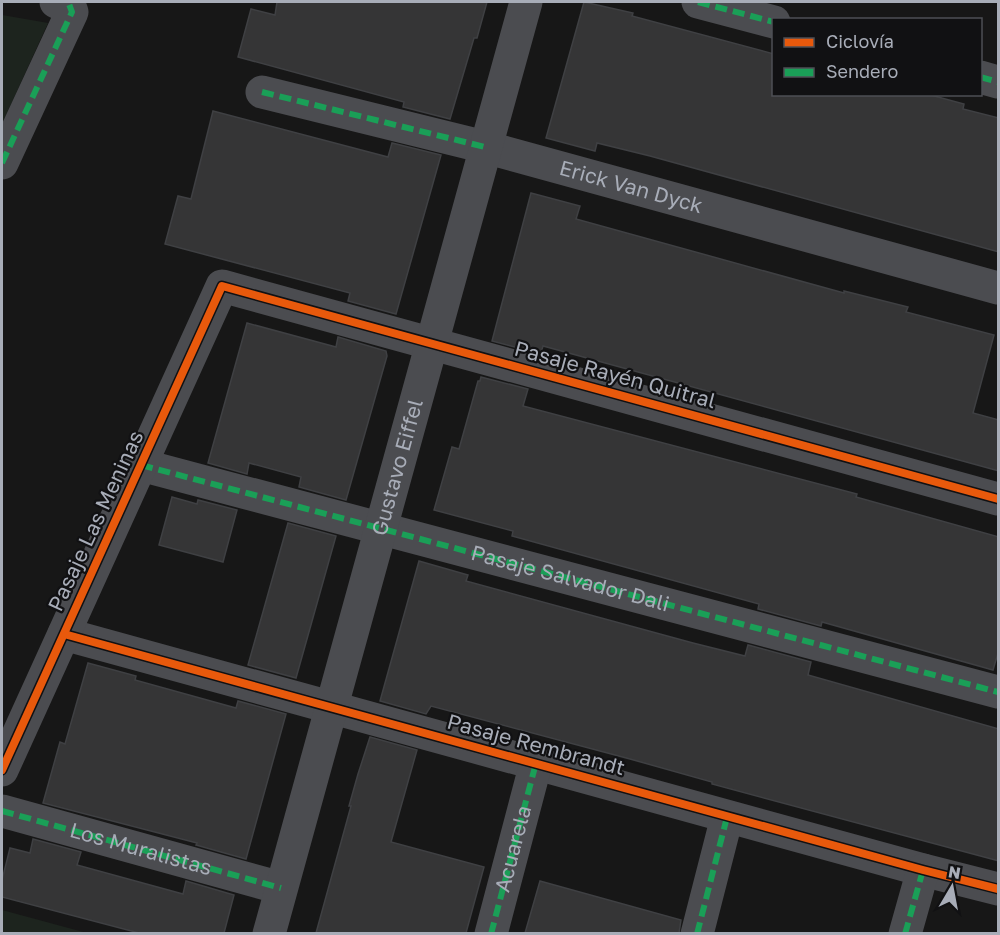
<svg xmlns="http://www.w3.org/2000/svg" width="1000" height="935" viewBox="0 0 1000 935" font-family="'Golos Text',sans-serif">
	<style>
		.green { fill: #1d241e }
		.building { fill: #353536; stroke: #3f4043; stroke-width: 1.5 }
		.lines { fill: none; stroke-linecap: round; stroke-linejoin: round }
		.street { stroke: #4b4c50; stroke-width: 33 }
		.quiet { stroke: #1a9f57; stroke-width: 6; stroke-dasharray: 12 6; stroke-linecap: butt }
		.cycleway-casing { stroke: #111113; stroke-width: 11 }
		.cycleway { stroke: #e8590c; stroke-width: 8 }
		.labels { text-anchor: middle; stroke-width: 4.5; stroke-linejoin: round; paint-order: stroke }
		.street-label { font-size: 21px; fill: #a8adb8; stroke: #111113 }
	</style>
	<rect width="100%" height="100%" fill="#171717"/>
	<!-- green -->
	<path class="green" d="M 2,15 L 48,23 L 2,124 Z
		M 2,910 L 87,933 L 2,933 Z"/>
	<!-- building -->
	<path class="building" d="M 277,2 L 487,2 L 477,38 L 474,38 L 450,119 L 403,107 L 404,102 L 238,57 L 251,9 L 275,15 Z
		M 584,2 L 633,13 L 632,16 L 774,54 L 774,94 L 927,94 L 964,104 L 963,109 L 999,118 L 999,252 L 650,156 L 597,143 L 595,151 L 546,138 Z
		M 213,111 L 388,157 L 392,143 L 441,155 L 396,314 L 348,301 L 350,293 L 165,244 L 178,196 L 191,199 Z
		M 531,193 L 580,206 L 576,219 L 844,293 L 844,291 L 908,307 L 906,312 L 994,335 L 973,413 L 999,420 L 999,471 L 543,346 L 541,353 L 538,353 L 492,341 Z
		M 247,323 L 336,347 L 338,337 L 386,351 L 387,356 L 346,500 L 299,487 L 301,477 L 249,463 L 247,474 L 208,463 Z
		M 481,377 L 528,389 L 523,406 L 857,494 L 856,497 L 999,537 L 999,650 L 993,670 L 822,622 L 821,626 L 758,609 L 759,604 L 512,536 L 513,531 L 434,510 L 452,447 L 459,449 L 478,381 L 480,381 Z
		M 172,497 L 197,504 L 198,500 L 237,510 L 223,562 L 159,545 Z
		M 288,523 L 336,536 L 296,678 L 248,665 Z
		M 419,561 L 468,575 L 466,581 L 693,643 L 745,656 L 748,645 L 811,662 L 808,675 L 999,729 L 999,861 L 712,784 L 712,782 L 630,759 L 431,706 L 426,714 L 380,701 Z
		M 88,663 L 136,676 L 135,680 L 236,708 L 238,701 L 286,714 L 246,859 L 196,845 L 197,843 L 43,803 L 60,742 L 65,744 Z
		M 370,737 L 417,750 L 391,842 L 484,867 L 466,933 L 316,933 L 351,806 L 349,806 L 358,774 Z
		M 33,839 L 81,852 L 77,865 L 183,894 L 186,881 L 234,895 L 224,933 L 139,933 L 2,897 L 2,880 L 10,848 L 30,853 Z
		M 540,881 L 681,920 L 679,933 L 525,933 Z"/>
	<g class="lines">
		<!-- street -->
		<g class="street">
			<path d="M 698,2 L 774,22"/>
			<path d="M 980,77 L 998,82"/>
			<path id="s1" d="M 262,92 L 485,147 L 998,288"/>
			<path d="M 2,163 L 72,12 L 69,4 L 56,2"/>
			<path id="s2" d="M 141,465 L 998,692"/>
			<path d="M 64,634 L 923,870 L 998,889"/>
			<path d="M 2,770 L 222,286 L 998,499"/>
			<path id="s3" d="M 2,811 L 281,888"/>
			<path id="s4" d="M 269,934 L 526,2"/>
			<path id="s5" d="M 491,934 L 536,763"/>
			<path d="M 697,934 L 727,817"/>
			<path d="M 905,934 L 923,870"/>
		</g>
		<!-- quiet -->
		<path class="quiet" d="M 698,2 L 774,22
			M 980,77 L 998,82
			M 262,92 L 485,147
			M 2,163 L 72,12 L 69,4
			M 141,465 L 998,692
			M 2,811 L 281,888
			M 491,934 L 536,763
			M 697,934 L 727,817
			M 905,934 L 923,870"/>
		<defs>
			<path id="cycleway" d="M 64,634 L 923,870 L 998,889
				M 2,770 L 222,286 L 998,499"/>
		</defs>
		<!-- cycleway casing -->
		<use href="#cycleway" class="cycleway-casing"/>
		<!-- cycleway -->
		<use href="#cycleway" class="cycleway"/>
	</g>
	<g class="labels">
		<!-- street labels -->
		<g class="street-label">
			<text dy="7" stroke="none"><textPath href="#s1" startOffset="381">Erick Van Dyck</textPath></text>
			<text transform="translate(615 375) rotate(15)" y="7">Pasaje Rayén Quitral</text>
			<text dy="7" stroke="none"><textPath href="#s4" startOffset="484">Gustavo Eiffel</textPath></text>
			<text transform="translate(96 521) rotate(-65)" y="7">Pasaje Las Meninas</text>
			<text dy="7" stroke="none"><textPath href="#s2" startOffset="444">Pasaje Salvador Dali</textPath></text>
			<text transform="translate(536 745) rotate(15)" y="7">Pasaje Rembrandt</text>
			<text dy="7" stroke="none"><textPath href="#s5" startOffset="88">Acuarela</textPath></text>
			<text dy="7" stroke="none"><textPath href="#s3" startOffset="144">Los Muralistas</textPath></text>
		</g>
	</g>
	<!-- border -->
	<rect width="1000" height="935" fill="none" stroke="#a8adb8" stroke-width="6"/>
	<!-- legend -->
	<rect x="772" y="18" width="210" height="78" fill="#111113" stroke="#4d4f55" stroke-width="1.5"/>
	<rect x="784" y="38" width="30" height="9" fill="#e8590c" stroke="#4d4f55" stroke-width="1.5"/>
	<text x="826" y="48" font-size="18" fill="#a8adb8">Ciclovía</text>
	<rect x="784" y="68" width="30" height="9" fill="#1a9f57" stroke="#4d4f55" stroke-width="1.5"/>
	<text x="826" y="78" font-size="18" fill="#a8adb8">Sendero</text>
	<!-- north arrow -->
	<g transform="translate(952 887) rotate(10)" stroke="#111113" stroke-width="4.5" paint-order="stroke">
	<path d="M0-4.5L10 22L0 15L-10 22Z" fill="#a8adb8"/>
	<text y="-9" font-size="16" font-weight="bold" text-anchor="middle" fill="#a8adb8">N</text>
	</g>
</svg>
